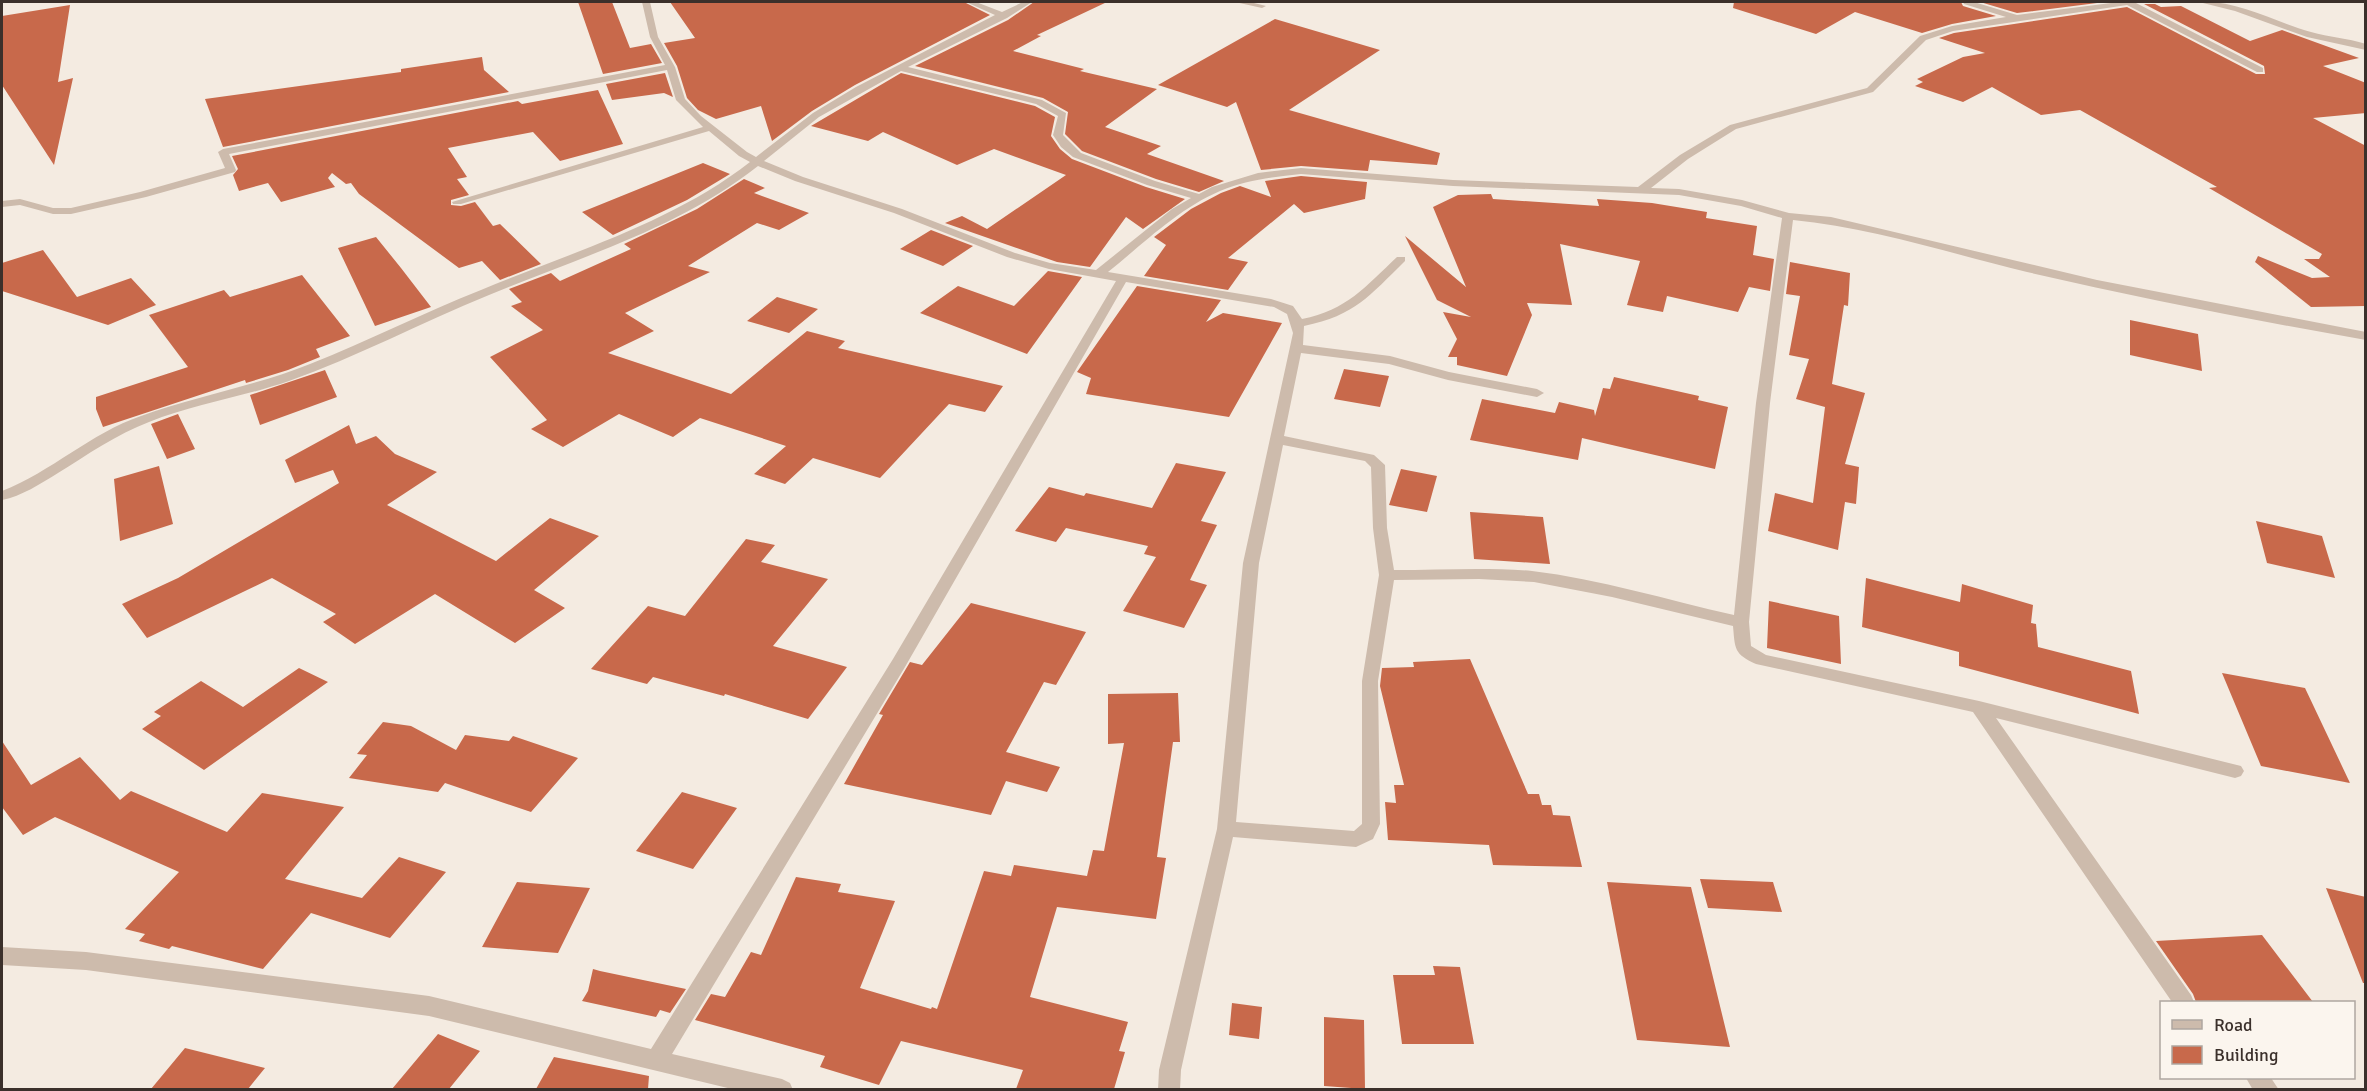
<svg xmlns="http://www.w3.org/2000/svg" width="2367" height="1091" viewBox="0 0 2367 1091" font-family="Signika,sans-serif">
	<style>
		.building { fill: #c8694b }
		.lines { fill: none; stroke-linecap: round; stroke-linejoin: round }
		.minor { fill: #cdbbac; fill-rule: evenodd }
	</style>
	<rect width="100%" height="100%" fill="#f4ebe1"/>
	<!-- building -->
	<path class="building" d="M 578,2 L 612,2 L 630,48 L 651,44 L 662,63 L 603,74 Z
		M 670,2 L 964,2 L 990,15 L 855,85 L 812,111 L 772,141 L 761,106 L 716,119 L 698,110 L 687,98 L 677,66 L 664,43 L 695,38 Z
		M 1034,2 L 1107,2 L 1037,35 L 1041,36 L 1013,51 L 1084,69 L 1080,71 L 1157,89 L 1105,127 L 1161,146 L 1147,154 L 1224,181 L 1199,192 L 1156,179 L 1082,151 L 1065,134 L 1068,112 L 1043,98 L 915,66 L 1008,20 Z
		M 1734,2 L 1961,2 L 1963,6 L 1996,16 L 1952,24 L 1922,33 L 1855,12 L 1816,34 L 1733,8 Z
		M 1980,2 L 2105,2 L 2017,13 Z
		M 2144,4 L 2155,4 L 2161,7 L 2181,6 L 2250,41 L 2282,30 L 2359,58 L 2323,66 L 2366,83 L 2366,113 L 2313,118 L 2366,146 L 2366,306 L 2311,307 L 2255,262 L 2258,256 L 2312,278 L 2330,277 L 2304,259 L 2319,259 L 2322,254 L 2209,188 L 2217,187 L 2080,110 L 2041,115 L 1992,87 L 1963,102 L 1915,86 L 1923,82 L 1917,79 L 1963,57 L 1985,53 L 1939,38 L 1954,33 L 2127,7 L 2256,74 L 2265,74 L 2264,66 Z
		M 70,5 L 58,82 L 73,78 L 54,165 L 2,85 L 2,16 Z
		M 1275,19 L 1380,50 L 1289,110 L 1440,153 L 1437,165 L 1370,160 L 1368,171 L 1301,166 L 1261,170 L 1236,102 L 1227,107 L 1158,85 Z
		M 482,57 L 484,70 L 509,92 L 223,147 L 205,99 L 401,72 L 401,69 Z
		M 665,73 L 673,97 L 664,93 L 612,100 L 606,84 Z
		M 901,73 L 1035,106 L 1055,117 L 1051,136 L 1060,149 L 1072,159 L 1146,187 L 1185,199 L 1143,229 L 1126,217 L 1090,267 L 1057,262 L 945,223 L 962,216 L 987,229 L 1066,175 L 994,149 L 957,165 L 883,132 L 868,141 L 811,126 Z
		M 598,90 L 623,144 L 560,161 L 533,132 L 448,148 L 467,177 L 457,179 L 469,195 L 451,200 L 451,205 L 461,206 L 475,202 L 493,226 L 500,224 L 541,264 L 500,280 L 482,261 L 459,268 L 359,194 L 351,183 L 346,184 L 332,173 L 328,178 L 335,187 L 281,202 L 268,183 L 239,191 L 233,175 L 238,169 L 232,156 L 518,101 L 522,104 Z
		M 703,163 L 730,174 L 687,200 L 613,235 L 582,212 Z
		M 1301,176 L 1367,182 L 1365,199 L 1304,213 L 1294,204 L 1228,258 L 1248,262 L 1228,290 L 1144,276 L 1166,245 L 1154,237 L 1191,209 L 1221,193 L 1240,186 L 1271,197 L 1265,181 Z
		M 744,179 L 765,188 L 754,193 L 809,213 L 779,230 L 757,223 L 688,266 L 710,272 L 625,313 L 654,331 L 608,353 L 731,394 L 807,331 L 845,341 L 838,348 L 1003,386 L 985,412 L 949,404 L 880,478 L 813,458 L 785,484 L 754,474 L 786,446 L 700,418 L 673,437 L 619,414 L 563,447 L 531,429 L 547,420 L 490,357 L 543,330 L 511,306 L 522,302 L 509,289 L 551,273 L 560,281 L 631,249 L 624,244 L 697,209 Z
		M 1491,194 L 1493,199 L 1599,206 L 1597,199 L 1652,203 L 1707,212 L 1706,218 L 1757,226 L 1753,255 L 1774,259 L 1770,291 L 1749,287 L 1738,312 L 1667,296 L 1663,312 L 1627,305 L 1640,261 L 1560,244 L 1572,305 L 1527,303 L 1532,315 L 1507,376 L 1457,365 L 1457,357 L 1448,357 L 1457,339 L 1443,312 L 1471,317 L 1437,300 L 1405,236 L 1466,287 L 1433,207 L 1458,195 Z
		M 931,230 L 973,246 L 943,266 L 900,249 Z
		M 376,237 L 401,268 L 431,307 L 375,326 L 338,248 Z
		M 43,250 L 77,297 L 131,278 L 156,305 L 108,325 L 2,291 L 2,263 Z
		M 1790,262 L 1850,273 L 1848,306 L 1844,305 L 1832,384 L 1865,393 L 1845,464 L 1859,467 L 1856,504 L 1845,502 L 1838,550 L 1768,531 L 1775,493 L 1813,503 L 1825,407 L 1796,399 L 1809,359 L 1789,355 L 1800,296 L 1786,294 Z
		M 1048,271 L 1082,277 L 1027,354 L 920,313 L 958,286 L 1014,306 Z
		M 302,275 L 350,336 L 316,349 L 320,357 L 288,370 L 246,383 L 245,380 L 103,427 L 96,409 L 96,397 L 188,367 L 149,315 L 224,290 L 230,297 Z
		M 1137,286 L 1221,300 L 1206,322 L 1223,313 L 1282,323 L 1229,417 L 1086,394 L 1091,378 L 1077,372 Z
		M 777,297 L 818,309 L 789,333 L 747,321 Z
		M 2130,320 L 2198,334 L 2202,371 L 2130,355 Z
		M 1344,369 L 1389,376 L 1380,407 L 1334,399 Z
		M 325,370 L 337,397 L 260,425 L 250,395 Z
		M 1614,377 L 1699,396 L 1698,400 L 1728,407 L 1715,469 L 1582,438 L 1578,460 L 1470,440 L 1482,399 L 1555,413 L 1559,402 L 1594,410 L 1595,416 L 1603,388 L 1610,389 Z
		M 178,414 L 195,449 L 167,459 L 151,424 Z
		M 349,425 L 356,444 L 376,436 L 395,454 L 437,472 L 387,505 L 496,561 L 550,518 L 599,536 L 534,590 L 565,608 L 515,643 L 435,594 L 355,644 L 323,622 L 336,614 L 272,578 L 147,638 L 122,604 L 178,578 L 339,483 L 333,470 L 295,483 L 285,460 Z
		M 1176,463 L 1226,472 L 1201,521 L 1217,525 L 1190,580 L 1207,585 L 1184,628 L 1123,611 L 1156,557 L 1144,554 L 1148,546 L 1066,528 L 1056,542 L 1015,531 L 1049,487 L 1084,496 L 1086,493 L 1152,508 Z
		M 159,466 L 173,524 L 120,541 L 114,479 Z
		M 1401,469 L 1437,476 L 1427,512 L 1389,505 Z
		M 1470,512 L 1543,517 L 1550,564 L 1474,559 Z
		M 2256,521 L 2322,536 L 2335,578 L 2267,563 Z
		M 746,539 L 775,545 L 761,562 L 828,579 L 773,646 L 847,667 L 808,719 L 725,694 L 724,696 L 653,677 L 647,684 L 591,669 L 648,606 L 685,616 Z
		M 1866,578 L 1960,602 L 1962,584 L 2033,605 L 2031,623 L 2036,624 L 2038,647 L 2131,671 L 2139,714 L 1959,666 L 1959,652 L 1862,627 Z
		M 1769,601 L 1839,616 L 1841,664 L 1767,648 Z
		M 971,603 L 1086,632 L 1056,685 L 1044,682 L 1006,752 L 1060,767 L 1047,792 L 1006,781 L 991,815 L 844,784 L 883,715 L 879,714 L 910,662 L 922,665 Z
		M 1470,659 L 1528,794 L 1539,794 L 1542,805 L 1551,805 L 1553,815 L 1570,816 L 1582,867 L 1493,865 L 1489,845 L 1388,840 L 1385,802 L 1396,803 L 1394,785 L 1404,785 L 1380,686 L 1382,668 L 1414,667 L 1413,662 Z
		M 299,668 L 328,682 L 204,770 L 142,729 L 161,716 L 154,712 L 201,681 L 243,707 Z
		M 2222,673 L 2305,688 L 2350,783 L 2261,766 Z
		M 1178,693 L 1180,742 L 1173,742 L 1157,857 L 1166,858 L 1156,919 L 1057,907 L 1030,997 L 1128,1022 L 1119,1051 L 1125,1052 L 1114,1089 L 1016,1089 L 1023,1070 L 901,1041 L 879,1085 L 820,1067 L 825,1056 L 695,1020 L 711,994 L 725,997 L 751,952 L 761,955 L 796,877 L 841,884 L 838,892 L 895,901 L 860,988 L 931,1009 L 932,1007 L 937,1009 L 984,871 L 1011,876 L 1014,865 L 1087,876 L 1093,850 L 1104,851 L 1124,743 L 1108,744 L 1108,694 Z
		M 383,722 L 411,726 L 456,750 L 465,735 L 509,741 L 513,736 L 578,758 L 531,812 L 445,783 L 438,792 L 349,778 L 367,755 L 357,754 Z
		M 2,741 L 31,785 L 80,757 L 120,800 L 131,791 L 227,832 L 262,793 L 344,807 L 285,879 L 362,898 L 399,857 L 446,872 L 390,938 L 311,913 L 263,969 L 172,946 L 169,949 L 139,941 L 145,934 L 125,929 L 179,872 L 55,817 L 23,835 L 2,807 Z
		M 682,792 L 737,808 L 693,869 L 636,851 Z
		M 1700,879 L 1773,882 L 1782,912 L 1708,908 Z
		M 517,882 L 590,888 L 558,953 L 482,947 Z
		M 1607,882 L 1691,887 L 1730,1047 L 1637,1040 Z
		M 2326,888 L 2366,897 L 2366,983 L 2363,983 Z
		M 2262,935 L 2313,1002 L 2196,1002 L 2193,994 L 2156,941 Z
		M 1433,966 L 1460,967 L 1474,1044 L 1402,1044 L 1393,975 L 1435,975 Z
		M 593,969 L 600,971 L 686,989 L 670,1013 L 660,1010 L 656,1017 L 582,1001 L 588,991 Z
		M 1232,1003 L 1262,1007 L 1259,1039 L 1229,1035 Z
		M 1324,1017 L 1364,1020 L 1365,1089 L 1324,1086 Z
		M 438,1034 L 480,1051 L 449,1089 L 392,1089 Z
		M 185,1048 L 265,1068 L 248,1089 L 151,1089 Z
		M 554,1057 L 649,1076 L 648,1089 L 536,1089 Z"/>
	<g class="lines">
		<!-- minor -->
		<path class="minor" d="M 642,2 L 650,2 L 658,37 L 675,67 L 685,99 L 701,116 L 747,152 L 756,157 L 813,113 L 856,87 L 995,15 L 966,2 L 976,2 L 1002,12 L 1023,2 L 1032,2 L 1007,18 L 908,67 L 1042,100 L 1066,113 L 1063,135 L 1081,153 L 1155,181 L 1199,194 L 1212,187 L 1258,173 L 1301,168 L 1453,180 L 1638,187 L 1680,155 L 1730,125 L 1867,88 L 1920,36 L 1952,26 L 2006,17 L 1964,4 L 1963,2 L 1974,2 L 2017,15 L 2119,2 L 2137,2 L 2136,3 L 2263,68 L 2263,72 L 2257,72 L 2127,5 L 1953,31 L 1926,40 L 1873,92 L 1736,129 L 1688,159 L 1651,188 L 1679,189 L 1742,200 L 1789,213 L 1831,217 L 2097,280 L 2366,332 L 2366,340 C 2252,320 2139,298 2027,272 C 1952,254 1870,227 1793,220 L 1770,403 L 1749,622 L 1751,646 L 1766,655 L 1979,701 L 2241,766 L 2244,771 L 2241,776 L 2235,778 L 1996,718 L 2191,995 L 2194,1002 L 2172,1002 L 1973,712 L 1756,664 C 1734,654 1735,649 1733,626 L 1612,597 L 1534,582 L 1479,579 L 1394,580 L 1378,681 L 1380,824 L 1373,839 L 1356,847 L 1233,837 L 1181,1070 L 1180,1090 L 1158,1090 L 1159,1070 L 1217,829 L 1243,563 L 1293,333 L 1287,314 L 1274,307 L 1126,282 L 905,667 L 672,1054 L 782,1079 L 790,1083 L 793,1090 L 736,1090 L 429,1016 L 86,970 L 2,965 L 2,947 L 86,952 L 429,996 L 651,1049 L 893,659 L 1116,281 L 1049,269 L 1007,257 L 894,213 L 795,181 L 758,166 C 680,228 580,257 489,295 C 422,322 357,357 289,381 C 243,397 194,404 149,422 C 117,434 87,455 58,473 C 40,484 22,496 2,500 L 2,491 C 51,472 91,433 141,416 C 197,396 255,386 310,364 C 368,341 423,313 481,290 C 572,252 672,223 750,162 L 739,156 L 709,131 L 461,204 L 453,204 L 452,202 L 703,127 L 676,100 L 667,70 L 229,154 L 236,170 L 235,172 L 146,197 L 71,214 L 53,214 L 20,205 L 2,207 L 2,201 L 20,199 L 53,208 L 71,208 L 140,192 L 225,168 L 218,152 L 223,149 L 665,65 L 650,37 ZM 901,71 L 1036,104 L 1058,116 L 1053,135 L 1061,147 L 1073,157 L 1147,185 L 1191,198 L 1172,209 L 1096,270 L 1050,263 L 1015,253 L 902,209 L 803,177 L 764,161 L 819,117 ZM 1301,174 L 1453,186 L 1679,195 L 1741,206 L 1782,218 L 1756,403 L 1734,615 C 1667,600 1600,579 1532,571 C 1486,567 1440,570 1394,570 L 1387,528 L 1385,465 L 1374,455 L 1284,436 L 1301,353 L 1389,364 L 1448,380 L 1537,397 L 1544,393 L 1537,389 L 1449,372 L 1390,356 L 1303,345 L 1304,326 C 1356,315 1369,296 1405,261 L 1405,257 L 1397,257 C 1365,287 1347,310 1302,319 L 1293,306 L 1271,299 L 1108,272 C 1143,244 1178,209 1220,191 C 1246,180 1273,177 1301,174 ZM 1283,445 L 1365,461 L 1371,467 L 1373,528 L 1379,575 L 1362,681 L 1362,824 L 1354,831 L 1236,822 L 1259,563 Z
			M 1235,2 L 1250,2 L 1266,6 L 1262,8 Z
			M 2199,2 C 2237,0 2275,22 2311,32 C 2329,37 2347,38 2366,44 L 2366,50 L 2307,37 L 2235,11 Z
			M 2246,1078 L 2271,1078 L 2279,1090 L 2253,1090 Z"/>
	</g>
	<!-- border -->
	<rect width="2367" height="1091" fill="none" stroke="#3b302b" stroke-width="6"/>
	<!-- legend -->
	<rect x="2160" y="1001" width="195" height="78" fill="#fbf5ee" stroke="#aea6a0" stroke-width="1.5"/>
	<rect x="2172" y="1020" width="30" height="9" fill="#cdbbac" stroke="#aea6a0" stroke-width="1.5"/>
	<text x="2214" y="1031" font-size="18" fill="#3b302b">Road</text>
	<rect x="2172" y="1046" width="30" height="18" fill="#c8694b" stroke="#aea6a0" stroke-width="1.5"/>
	<text x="2214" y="1061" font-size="18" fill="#3b302b">Building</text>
</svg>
